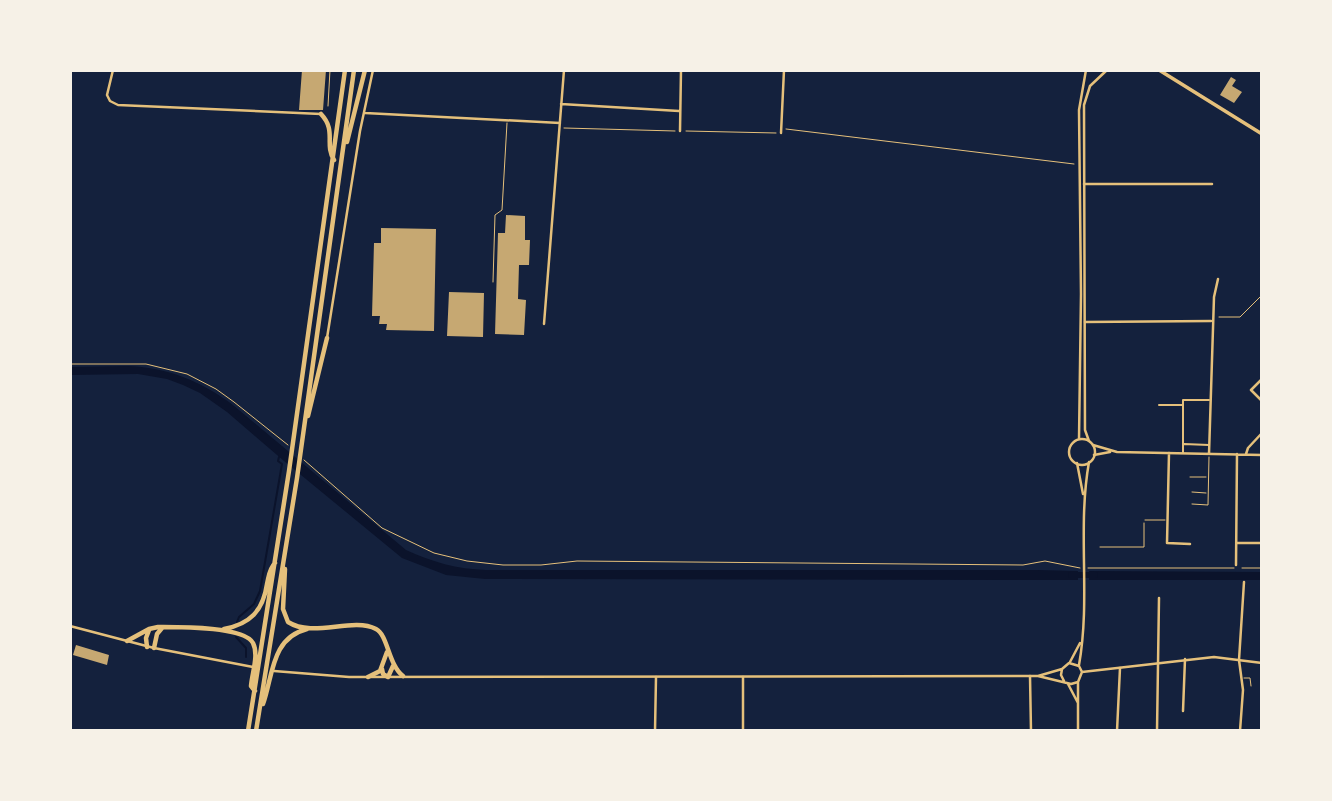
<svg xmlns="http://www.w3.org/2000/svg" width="1332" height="801" viewBox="0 0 1332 801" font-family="'Noto Sans',sans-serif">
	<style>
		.water { fill: #0b132b }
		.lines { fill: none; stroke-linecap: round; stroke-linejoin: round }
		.stream { stroke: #0b132b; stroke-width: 2 }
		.canal { stroke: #0b132b; stroke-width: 6 }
		.building { fill: #c6a872 }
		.path { stroke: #e5c07b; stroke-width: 1 }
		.service { stroke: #e5c07b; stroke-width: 1 }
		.pedestrian { stroke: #e5c07b; stroke-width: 2 }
		.minor { stroke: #e5c07b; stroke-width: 2.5 }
		.tertiary { stroke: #e5c07b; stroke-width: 2.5 }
		.primary { stroke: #e5c07b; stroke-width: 3.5 }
		.trunk { stroke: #e5c07b; stroke-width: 4.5 }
	</style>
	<rect width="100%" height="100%" fill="#14213d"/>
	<!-- water -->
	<path class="water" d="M 127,366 C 167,367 201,381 233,405 L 406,550 C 432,562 457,569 486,570 L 1038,570 L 1078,571 L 1078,580 L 485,579 L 446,575 L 402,558 L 284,461 L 227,412 L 200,393 L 183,385 L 167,379 L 138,374 L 70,375 L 70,367 Z
		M 1089,571 L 1262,572 L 1262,580 L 1089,580 Z"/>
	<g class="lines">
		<!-- stream -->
		<path class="stream" d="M 237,622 L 239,617 L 254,604 L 260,591 L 282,464 L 278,461 L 279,457
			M 236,637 L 246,648 L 246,657"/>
		<!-- canal -->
		<path class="canal" d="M 1071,575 L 1095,575"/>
	</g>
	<!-- building -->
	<path class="building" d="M 302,70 L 326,70 L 323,110 L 299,110 Z
		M 1231,77 L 1236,80 L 1232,86 L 1242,92 L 1234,103 L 1220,95 Z
		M 506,215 L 525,216 L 525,240 L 530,240 L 529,265 L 519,265 L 518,299 L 526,300 L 524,335 L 495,334 L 498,233 L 505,233 Z
		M 381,228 L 436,229 L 434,331 L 386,330 L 387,324 L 379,324 L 380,316 L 372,316 L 374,243 L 381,243 Z
		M 449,292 L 484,293 L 483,337 L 447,336 Z
		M 76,645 L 109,655 L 107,665 L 73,655 Z"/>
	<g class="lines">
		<!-- path -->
		<path class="path" d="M 564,128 L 675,131
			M 786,129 L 1074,164
			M 686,131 L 776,133
			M 1219,317 L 1240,317 L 1262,295
			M 70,364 L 146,364 L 187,374 L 216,389 L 234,402 L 288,445
			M 304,460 L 382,528 L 434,553 L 467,561 L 503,565 L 541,565 L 577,561 L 1023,565 L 1045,561 L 1080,568
			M 1100,547 L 1144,547 L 1144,523
			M 1088,568 L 1234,568
			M 1242,568 L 1262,568"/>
		<!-- service -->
		<path class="service" d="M 328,106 L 330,70
			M 493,282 L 495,215 L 502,210 L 507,123
			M 1190,477 L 1206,477
			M 1192,492 L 1206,493
			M 1192,504 L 1208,505 L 1209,457
			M 1145,520 L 1165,520
			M 1244,678 L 1250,678 L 1251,686"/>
		<!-- pedestrian -->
		<path class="pedestrian" d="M 1159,405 L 1183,405
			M 1184,444 L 1209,445
			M 1183,453 L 1183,400 L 1209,400"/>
		<!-- minor -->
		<path class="minor" d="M 113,70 L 107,95 L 110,101 L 118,105 L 321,114
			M 561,104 L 679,111
			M 365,113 L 560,123
			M 680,131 L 681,70
			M 781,133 L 784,70
			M 1084,184 L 1212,184
			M 1085,322 L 1211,321
			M 544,324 L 564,70
			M 327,338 L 360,131 L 373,70
			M 1262,379 L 1251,390 L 1262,401
			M 1093,445 L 1117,452 L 1262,455
			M 1169,453 L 1167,543 L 1190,544
			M 1209,454 L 1214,297 L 1218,279
			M 1246,454 L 1248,448 L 1262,433
			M 1094,455 L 1110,452
			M 1237,543 L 1262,543
			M 1236,565 L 1237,454
			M 1030,676 L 1031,731
			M 1183,711 L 1185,659
			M 655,731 L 656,677
			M 743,731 L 743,677
			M 1117,731 L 1120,668
			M 1157,731 L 1159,598
			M 1240,731 L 1243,690 L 1239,660 L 1244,582"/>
		<!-- tertiary -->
		<path class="tertiary" d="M 1079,439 L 1081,294 L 1079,110 L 1086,70
			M1069 452a13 13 0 1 1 26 0a13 13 0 1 1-26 0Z
			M 1089,441 L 1085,430 L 1084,105 L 1090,86 L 1107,70
			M 1077,463 L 1083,494
			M 70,626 L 154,648 L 253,667
			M 1070,662 L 1080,643
			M 1079,665 C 1091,598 1077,529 1089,462
			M 1062,669 L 1061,675 L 1064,681
			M 274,671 L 349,677 L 1038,676 L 1071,684 L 1078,682 L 1082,672 L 1079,666 L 1069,663 L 1062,669 L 1038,676
			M 1082,672 L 1214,657 L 1262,663
			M 1068,684 L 1078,703
			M 1078,731 L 1078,682"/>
		<!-- primary -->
		<path class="primary" d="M 1159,70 L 1262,134"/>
		<!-- trunk -->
		<path class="trunk" d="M 321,114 C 337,131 324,144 334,160
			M 347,142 L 365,70
			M 308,416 L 327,338
			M 285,569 L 283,609 L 288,622 C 313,638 352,617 376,629 C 388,635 388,664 403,676
			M 224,629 C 250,624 263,611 267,584 C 269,576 269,569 275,563
			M 127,641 L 149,629 L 158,627 C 177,627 244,626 253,643 C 259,655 252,673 251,686 L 255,691
			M 147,647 L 146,638 L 149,630
			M 154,648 L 157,634 L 162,628
			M 382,669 L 383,674 L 388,677 L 393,666
			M 368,677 L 380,671 L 387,652
			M 263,704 C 273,676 271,638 307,629
			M 248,731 L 289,471 L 345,70
			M 256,731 L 297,478 L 354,70"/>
	</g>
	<!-- border -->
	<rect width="1332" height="801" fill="none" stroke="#f6f1e7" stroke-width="144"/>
</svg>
